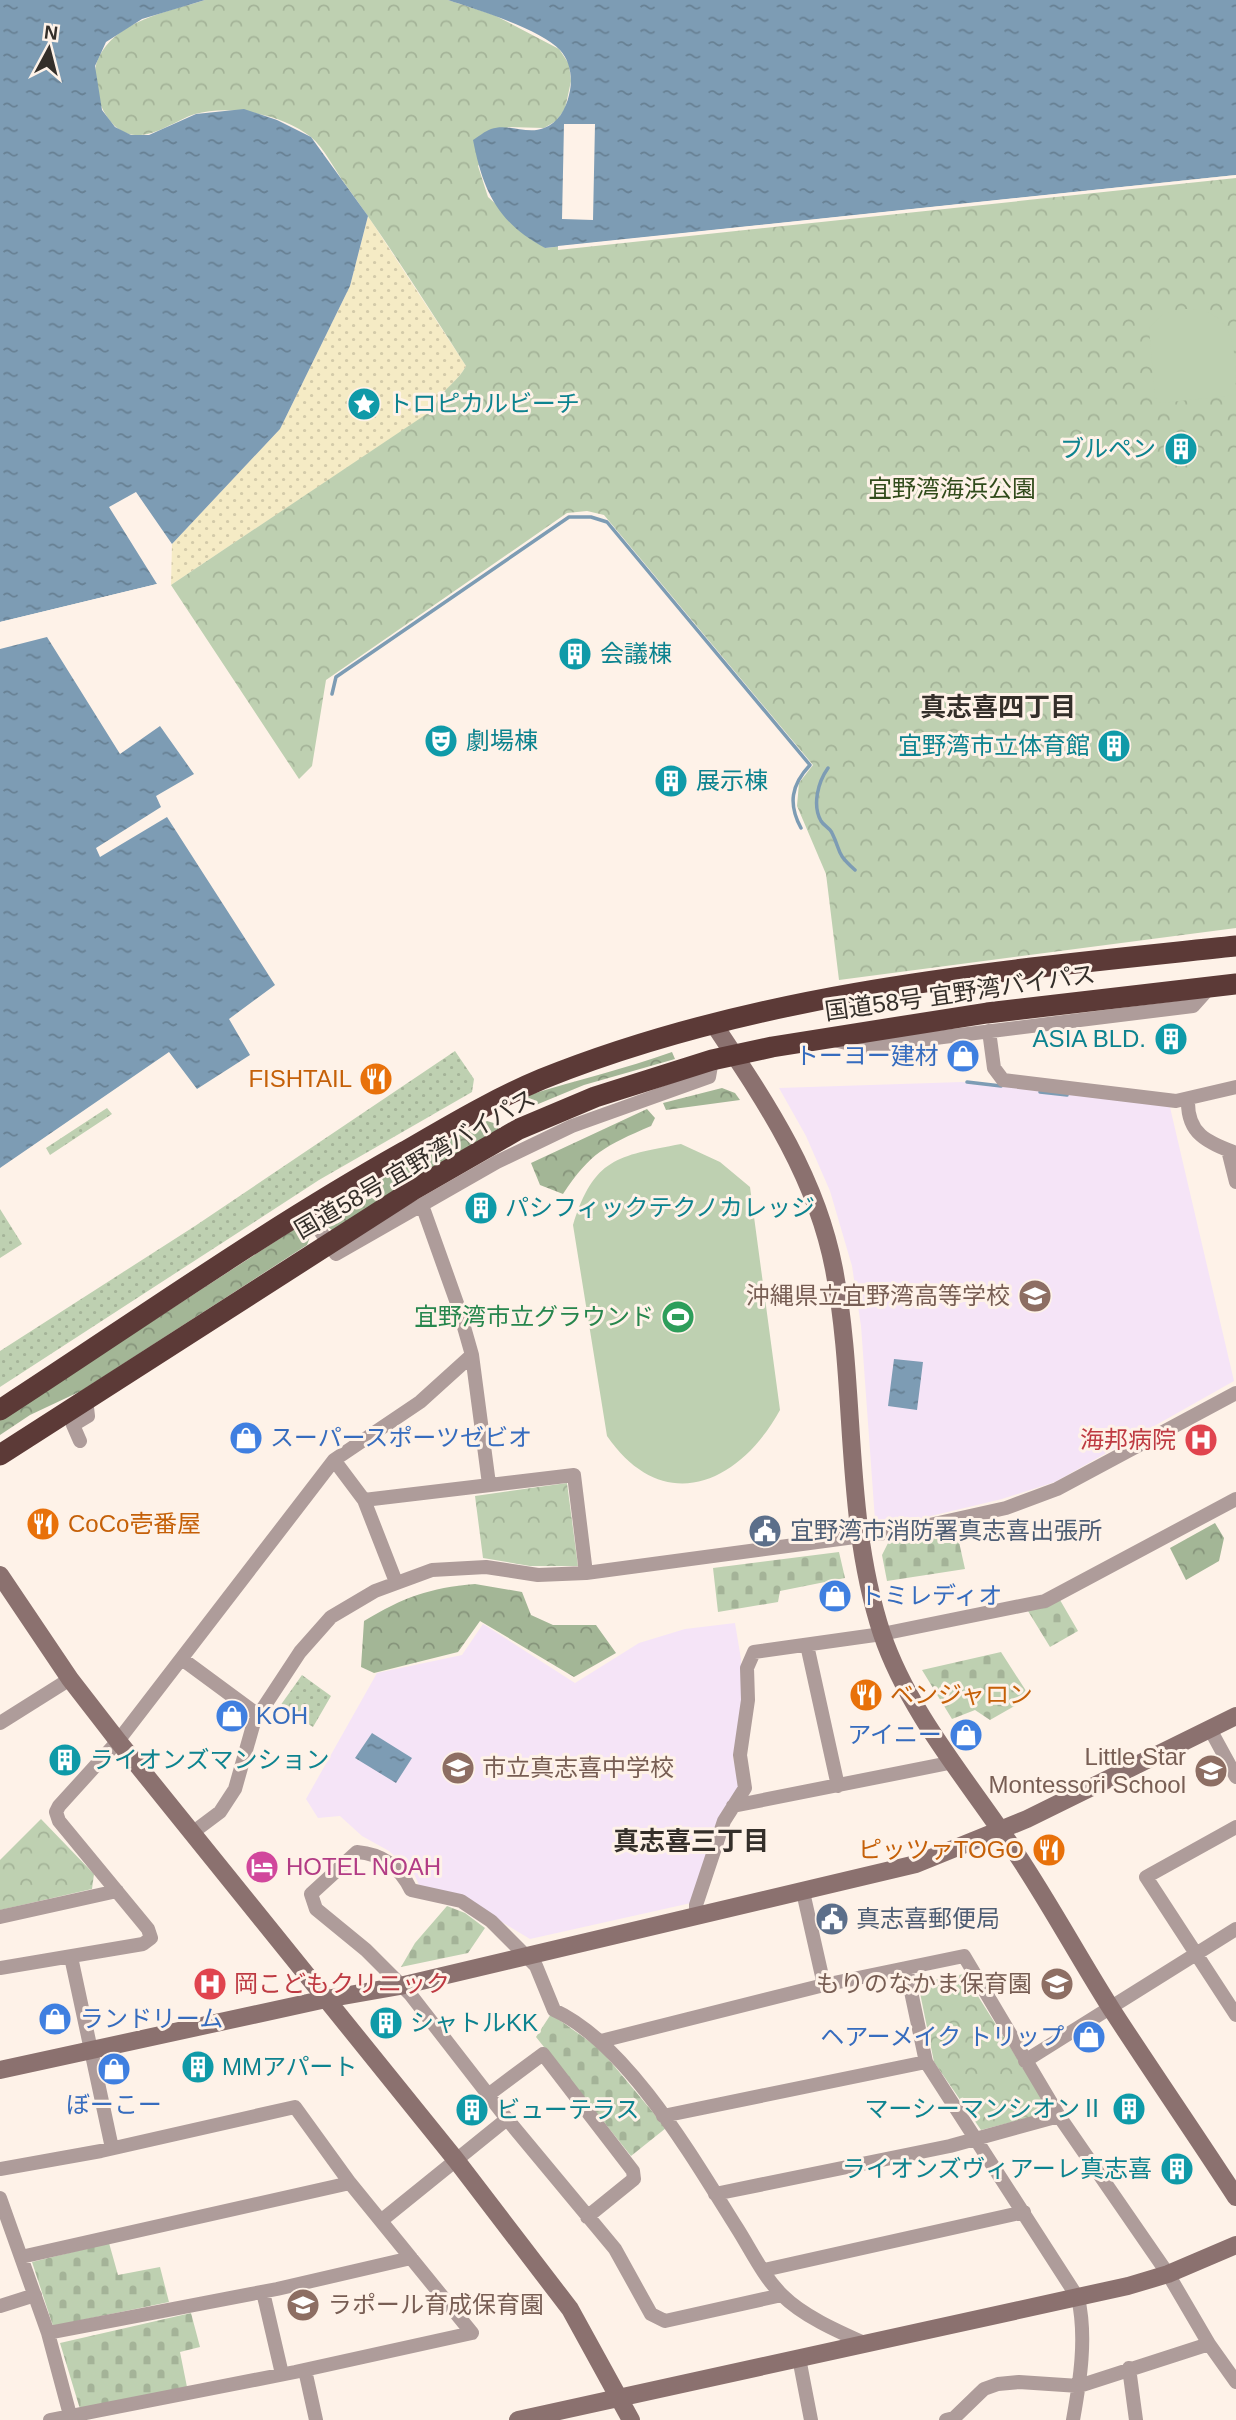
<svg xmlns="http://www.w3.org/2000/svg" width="1236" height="2420" viewBox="0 0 1236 2420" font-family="Helvetica,'Noto Sans JP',sans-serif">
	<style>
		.education { fill: #f5e4f7 }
		.grass { fill: url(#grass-dots) }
		.forest { fill: url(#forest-crowns) }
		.sand { fill: url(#sand-dots) }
		.cemetery { fill: url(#cemetery-stones) }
		.park { fill: url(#park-crowns) }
		.pitch { fill: #bed0b1 }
		.water { fill: url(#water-ripples) }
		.pier { fill: #fef2e8 }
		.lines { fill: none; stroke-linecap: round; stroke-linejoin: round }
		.stream { stroke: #7d9cb4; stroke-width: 3.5 }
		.street { stroke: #ae9c9a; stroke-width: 14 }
		.secondary { stroke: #8b716f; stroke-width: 18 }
		.highway { stroke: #5c3a37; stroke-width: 21 }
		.labels { text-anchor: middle; stroke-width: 6; stroke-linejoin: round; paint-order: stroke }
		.culture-label { font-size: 24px; fill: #0d838f; stroke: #fef2e8; text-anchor: start }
		.park-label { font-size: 24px; fill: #314b1b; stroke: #fef2e8 }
		.street-label { font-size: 24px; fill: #342f2a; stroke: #fef2e8 }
		.shop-label { font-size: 24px; fill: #366cbe; stroke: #fef2e8; text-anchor: start }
		.food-label { font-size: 24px; fill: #c56008; stroke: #fef2e8; text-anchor: end }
		.education-label { font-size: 24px; fill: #785e54; stroke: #fef2e8; text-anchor: end }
		.leisure-label { font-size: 24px; fill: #27864d; stroke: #fef2e8; text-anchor: end }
		.health-label { font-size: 24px; fill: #be3a42; stroke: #fef2e8; text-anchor: end }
		.service-label { font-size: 24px; fill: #4e5e75; stroke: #fef2e8; text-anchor: start }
		.hotel-label { font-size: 24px; fill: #b23c85; stroke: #fef2e8; text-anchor: start }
		.neighbourhood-label { font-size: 26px; font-weight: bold; fill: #342f2a; stroke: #fef2e8 }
	</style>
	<defs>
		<pattern id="grass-dots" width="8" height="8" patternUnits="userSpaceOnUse" patternTransform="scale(1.75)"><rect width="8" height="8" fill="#bed0b1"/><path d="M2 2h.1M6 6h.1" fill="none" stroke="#a4b398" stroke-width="1.8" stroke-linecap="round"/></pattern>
		<pattern id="forest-crowns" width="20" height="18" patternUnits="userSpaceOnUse" patternTransform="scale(1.75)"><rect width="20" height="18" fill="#a3b696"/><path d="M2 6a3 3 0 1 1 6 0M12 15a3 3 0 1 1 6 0" fill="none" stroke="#86947b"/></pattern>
		<pattern id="sand-dots" width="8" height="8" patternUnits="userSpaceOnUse" patternTransform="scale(1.75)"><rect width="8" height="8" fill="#f5ebc5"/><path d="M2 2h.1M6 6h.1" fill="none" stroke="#d3caa9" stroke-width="1.8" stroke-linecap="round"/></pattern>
		<pattern id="cemetery-stones" width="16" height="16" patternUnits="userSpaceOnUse" patternTransform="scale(1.75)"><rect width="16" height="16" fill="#bed0b1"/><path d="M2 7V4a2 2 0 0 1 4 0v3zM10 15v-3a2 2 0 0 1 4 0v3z" fill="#a4b398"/></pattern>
		<pattern id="park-crowns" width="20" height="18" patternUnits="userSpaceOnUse" patternTransform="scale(1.75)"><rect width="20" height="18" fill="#bed0b1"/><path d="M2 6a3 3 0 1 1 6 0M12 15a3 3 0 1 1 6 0" fill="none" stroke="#a4b398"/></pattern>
		<pattern id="water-ripples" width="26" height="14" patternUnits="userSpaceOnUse" patternTransform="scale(1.75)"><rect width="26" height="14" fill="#7d9cb4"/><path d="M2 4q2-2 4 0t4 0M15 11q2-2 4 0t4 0" fill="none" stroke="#678093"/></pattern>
	</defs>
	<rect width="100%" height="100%" fill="#fef2e8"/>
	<!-- education -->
	<path class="education" d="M 962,1082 L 1169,1103 L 1234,1381 L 1055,1482 L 1002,1499 L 885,1527 L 875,1520 L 861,1326 L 852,1266 L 830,1191 L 806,1136 L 779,1088 Z
		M 735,1623 L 741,1659 L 741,1709 L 733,1758 L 740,1786 L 691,1903 L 530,1939 L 464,1899 L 420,1887 L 414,1874 L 389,1851 L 362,1836 L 340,1816 L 318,1818 L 306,1799 L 377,1673 L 462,1655 L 483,1624 L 575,1683 L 639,1643 L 685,1629 Z"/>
	<!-- grass -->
	<path class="grass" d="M 455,1051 L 474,1079 L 472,1092 L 319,1180 L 0,1387 L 0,1351 L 195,1226 Z
		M 107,1108 L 112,1114 L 50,1155 L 46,1148 Z
		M 0,1209 L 22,1244 L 0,1258 Z
		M 302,1675 L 331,1696 L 313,1727 L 280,1706 Z"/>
	<!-- forest -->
	<path class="forest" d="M 672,1052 L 675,1059 L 584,1085 L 531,1107 L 524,1103 L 529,1095 C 577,1080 625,1069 672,1052 Z
		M 722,1088 L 735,1093 L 740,1100 L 666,1110 L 663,1103 Z
		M 647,1109 L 655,1118 L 651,1126 C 605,1146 591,1152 563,1194 L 540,1185 L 531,1163 Z
		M 487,1121 L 497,1124 L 499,1131 L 333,1231 L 327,1226 L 325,1219 L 329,1212 L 431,1149 Z
		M 296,1228 L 307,1230 L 310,1237 L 307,1245 L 81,1391 L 30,1415 L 0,1435 L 0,1420 Z
		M 1215,1523 L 1224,1538 L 1219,1561 L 1186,1580 L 1170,1548 Z
		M 475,1584 L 522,1592 L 531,1615 L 553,1625 L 596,1625 L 616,1653 L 574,1677 L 480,1621 L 458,1652 L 374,1673 L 361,1667 L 364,1621 C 404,1597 429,1588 475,1584 Z"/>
	<!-- sand -->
	<path class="sand" d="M 368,216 L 466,366 C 457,383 440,390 435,409 L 171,585 L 172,544 L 280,429 L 350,286 Z"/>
	<!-- cemetery -->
	<path class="cemetery" d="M 957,1533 L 965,1569 L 887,1581 L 882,1555 L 888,1543 Z
		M 839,1552 L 845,1578 L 780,1591 L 778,1602 L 718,1612 L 713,1568 Z
		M 1060,1600 L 1078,1631 L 1050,1647 L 1028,1611 Z
		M 1001,1652 L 1030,1697 L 990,1720 L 975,1710 L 952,1719 L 922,1670 Z
		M 447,1906 L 465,1913 L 485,1928 L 468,1953 L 401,1967 L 415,1943 Z
		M 551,2014 L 600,2049 L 666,2128 L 631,2156 L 536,2037 Z
		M 109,2243 L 118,2275 L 160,2267 L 169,2302 L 53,2326 L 32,2262 Z
		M 191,2313 L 200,2347 L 180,2352 L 187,2387 L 80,2409 L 60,2343 Z"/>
	<!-- park -->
	<path class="park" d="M 205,0 L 448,0 L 494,15 L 559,49 L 569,64 L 571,81 L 565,109 L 556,121 L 544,128 L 508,127 L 478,166 L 488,197 L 545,248 L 1236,175 L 1236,928 L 839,980 L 826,874 L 797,806 L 799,783 L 813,765 L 604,515 L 587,511 L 567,513 L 326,680 L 312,766 L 299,779 L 171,585 L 434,409 C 440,390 457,383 466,366 C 427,305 388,243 345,184 C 335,170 324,148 311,137 C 283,114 229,104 195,114 C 174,121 157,136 135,135 C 105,134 87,83 98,59 C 116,20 167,12 205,0 Z
		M 567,1483 L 578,1566 L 530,1566 L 483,1558 L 475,1496 Z
		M 41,1819 L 94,1874 L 92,1889 L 0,1910 L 0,1860 Z
		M 964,1974 L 1051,2112 L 981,2130 L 934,2062 L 918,1983 Z"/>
	<!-- pitch -->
	<path class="pitch" d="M 1184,309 C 1236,308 1236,348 1236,395 L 1161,403 L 1155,398 L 1149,328 L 1164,313 Z
		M 681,1144 L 720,1162 L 750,1187 L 780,1410 C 739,1485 663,1517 607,1436 L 573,1225 C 594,1158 617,1156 681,1144 Z"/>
	<!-- water -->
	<path class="water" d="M 0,0 L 205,0 L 142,19 L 106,42 L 95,66 L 102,110 L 115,127 L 131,135 L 149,135 L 196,114 L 244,109 L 277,120 L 311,137 L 368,216 L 350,286 L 280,429 L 172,544 L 136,492 L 109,507 L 157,584 L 0,622 Z
		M 448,0 L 1236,0 L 1236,175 L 545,248 C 498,223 483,191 473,140 C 478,137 485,131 491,129 C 508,123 527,135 544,128 C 558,123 566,109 569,95 C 573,80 571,62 560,50 C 541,29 475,9 448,0 Z
		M 47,637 L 120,754 L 160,726 L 194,774 L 156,796 L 161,807 L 96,848 L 100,857 L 167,817 L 275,985 L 229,1019 L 250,1055 L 197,1089 L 169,1052 L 0,1168 L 0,649 Z
		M 894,1359 L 923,1362 L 917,1410 L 888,1406 Z
		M 372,1733 L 412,1758 L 396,1783 L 355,1758 Z"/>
	<!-- pier -->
	<path class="pier" d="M 564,124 L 595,124 L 593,220 L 562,219 Z
		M 1236,175 L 1236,178 L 558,250 L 558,246 Z
		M 157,584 L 160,586 L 0,626 L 0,622 Z"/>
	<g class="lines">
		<!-- stream -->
		<path class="stream" d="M 332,694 L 336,677 L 569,517 L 591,517 L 607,522 L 810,765 C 791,785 788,804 801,828
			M 828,768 C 818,782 812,805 821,821 C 824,826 830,828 832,833 C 842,853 835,852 855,870
			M 967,1082 L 1001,1086
			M 1040,1092 L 1067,1095"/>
		<!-- street -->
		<path class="street" d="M 989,1031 L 994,1068 L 1003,1080 L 1176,1101 L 1236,1087
			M 838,1041 L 863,1047 L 1193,1006 L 1210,987
			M 1188,1100 C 1187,1134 1207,1142 1236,1153
			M 1228,1150 L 1236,1182
			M 422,1205 L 458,1306 L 472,1355 L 489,1484
			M 306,1210 L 336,1254 L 497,1162 L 572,1126 L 709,1077 L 712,1060
			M 80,1441 L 73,1425 L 88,1416 L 86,1399
			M 334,1460 L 364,1500 L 396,1582
			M 364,1500 L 574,1475 L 586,1573
			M 807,1645 L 838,1786
			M 182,1659 L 258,1715
			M 0,1723 L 70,1679
			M 1211,1731 L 1236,1777
			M 733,1806 L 954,1762
			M 1236,1827 L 1146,1877 L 1236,2015
			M 192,1833 L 220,1812 L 235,1789 L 254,1722 L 300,1652 L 331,1617 L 375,1591 L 432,1570 L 486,1567 L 538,1575 L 586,1573 L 907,1530 L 1006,1508 L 1057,1489 L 1236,1393
			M 803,1892 L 824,1985
			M 696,1915 L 696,1905 L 724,1821 L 745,1788 L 740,1755 L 748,1700 L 747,1668 L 754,1652 L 882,1634 L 1045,1601 L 1236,1499
			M 0,1917 L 117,1891
			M 71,1957 L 112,2148
			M 0,1968 L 143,1944 L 151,1938 L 148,1929 L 59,1821 L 56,1812 L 59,1806 L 118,1741 L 334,1460 L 420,1402 L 472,1355
			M 906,1968 L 926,2062 L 1078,2298 C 1087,2337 1080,2381 1073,2420
			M 601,2041 L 824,1985 L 964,1956 L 1059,2116 L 1168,2274 L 1209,2344 L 1236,2382
			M 1025,2061 L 1236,1929
			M 488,2095 L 543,2054 L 633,2171 L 634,2179 L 587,2217
			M 663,2116 L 926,2062
			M 0,2169 L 101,2151 L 295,2107 L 350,2183 L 472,2333 L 295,2372 L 50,2420
			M 715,2194 L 950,2146 L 1059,2116
			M 0,2198 L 48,2333 L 70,2415
			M 382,2220 L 507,2119
			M 21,2257 L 350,2183
			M 764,2270 L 1024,2212
			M 263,2292 L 282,2374
			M 782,2295 L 665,2321 L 651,2314 L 615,2249 L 507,2119 L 410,1994 L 366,1950 L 316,1909 L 311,1894 L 357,1852 C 382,1854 400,1867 411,1890 L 461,1901 L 491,1921 L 536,1966 L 554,2010 C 628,2044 694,2160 737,2228 C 751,2250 763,2276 782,2295 C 803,2316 837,2331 864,2343
			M 0,2306 L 35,2295
			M 48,2333 L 277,2289 L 411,2258
			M 799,2358 L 811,2420
			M 1129,2368 L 1136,2420
			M 305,2370 L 316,2420
			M 946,2420 L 954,2418 L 984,2389 L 998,2384 L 1019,2382 L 1079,2386 L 1209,2344"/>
		<!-- secondary -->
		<path class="secondary" d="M 713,1023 C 765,1101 816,1175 834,1269 C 857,1390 843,1515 882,1634 C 909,1714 970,1783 1016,1853 C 1050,1904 1079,1958 1112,2010 C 1153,2073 1195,2134 1236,2197
			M 0,1575 L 70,1679 L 118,1741 L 456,2160 L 570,2309 L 631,2420
			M 0,2070 L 326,1999 L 400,1986 L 916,1864 L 1027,1819 L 1236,1716
			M 518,2420 L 1128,2286 L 1168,2274 L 1236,2245"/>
		<!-- highway -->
		<path class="highway" d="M 0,1410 C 134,1323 265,1230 404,1152 C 449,1126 494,1099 542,1079 C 763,990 1001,971 1236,946
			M 0,1455 L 413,1190 L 519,1129 L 595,1097 L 712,1060 L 772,1047 L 987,1013 L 1236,984"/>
	</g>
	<!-- icons -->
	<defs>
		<symbol id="sight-disc" viewBox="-11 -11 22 22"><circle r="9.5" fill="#0f9aa8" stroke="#fef2e8"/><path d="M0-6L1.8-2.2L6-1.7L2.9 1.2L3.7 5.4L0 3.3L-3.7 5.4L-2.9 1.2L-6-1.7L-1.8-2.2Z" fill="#fff"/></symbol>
		<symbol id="building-disc" viewBox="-11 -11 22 22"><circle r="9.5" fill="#0f9aa8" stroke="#fef2e8"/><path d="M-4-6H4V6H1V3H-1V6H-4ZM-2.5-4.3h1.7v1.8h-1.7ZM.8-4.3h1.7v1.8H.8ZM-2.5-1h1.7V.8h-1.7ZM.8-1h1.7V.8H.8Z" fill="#fff"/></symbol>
		<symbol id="theatre-disc" viewBox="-11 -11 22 22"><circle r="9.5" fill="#0f9aa8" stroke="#fef2e8"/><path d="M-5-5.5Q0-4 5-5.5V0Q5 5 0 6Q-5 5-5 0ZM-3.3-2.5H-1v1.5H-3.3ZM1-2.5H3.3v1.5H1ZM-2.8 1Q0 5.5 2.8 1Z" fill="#fff"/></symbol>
		<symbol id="shop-disc" viewBox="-11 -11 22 22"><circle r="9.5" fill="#3f7fe0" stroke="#fef2e8"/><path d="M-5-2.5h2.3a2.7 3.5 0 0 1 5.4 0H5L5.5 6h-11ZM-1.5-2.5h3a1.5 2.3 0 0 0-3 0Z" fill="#fff"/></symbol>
		<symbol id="restaurant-disc" viewBox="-11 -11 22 22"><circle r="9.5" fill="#e8710a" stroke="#fef2e8"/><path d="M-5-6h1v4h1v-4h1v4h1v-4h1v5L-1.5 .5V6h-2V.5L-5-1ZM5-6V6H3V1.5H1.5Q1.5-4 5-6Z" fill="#fff"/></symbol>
		<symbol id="school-disc" viewBox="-11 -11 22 22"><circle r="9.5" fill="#8d6e63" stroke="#fef2e8"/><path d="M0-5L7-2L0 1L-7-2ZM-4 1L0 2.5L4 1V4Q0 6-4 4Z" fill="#fff"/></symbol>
		<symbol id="stadium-disc" viewBox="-11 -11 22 22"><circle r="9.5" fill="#2e9e5b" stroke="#fef2e8"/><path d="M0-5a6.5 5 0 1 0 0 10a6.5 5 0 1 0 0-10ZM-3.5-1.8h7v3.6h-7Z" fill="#fff"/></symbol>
		<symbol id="hospital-disc" viewBox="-11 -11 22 22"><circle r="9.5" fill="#e0444e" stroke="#fef2e8"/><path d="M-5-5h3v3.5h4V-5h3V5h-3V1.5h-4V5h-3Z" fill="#fff"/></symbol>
		<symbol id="civic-disc" viewBox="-11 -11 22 22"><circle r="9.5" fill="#5c6f8a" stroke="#fef2e8"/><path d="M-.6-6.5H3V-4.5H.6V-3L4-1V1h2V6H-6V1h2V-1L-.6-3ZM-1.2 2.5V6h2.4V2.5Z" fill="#fff"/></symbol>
		<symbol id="hotel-disc" viewBox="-11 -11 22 22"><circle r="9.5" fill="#d1479c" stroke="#fef2e8"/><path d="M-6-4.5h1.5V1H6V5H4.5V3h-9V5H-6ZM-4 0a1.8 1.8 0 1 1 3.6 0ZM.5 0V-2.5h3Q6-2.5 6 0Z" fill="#fff"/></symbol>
	</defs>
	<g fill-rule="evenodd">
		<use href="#sight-disc" x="345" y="385" width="38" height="38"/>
		<use href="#building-disc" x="1162" y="430" width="38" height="38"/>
		<use href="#building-disc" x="556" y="635" width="38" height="38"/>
		<use href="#theatre-disc" x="422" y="722" width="38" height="38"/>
		<use href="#building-disc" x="1095" y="727" width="38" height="38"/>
		<use href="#building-disc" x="652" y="762" width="38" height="38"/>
		<use href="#building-disc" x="1152" y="1020" width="38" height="38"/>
		<use href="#shop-disc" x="944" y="1037" width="38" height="38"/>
		<use href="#restaurant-disc" x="357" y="1060" width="38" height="38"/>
		<use href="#building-disc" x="462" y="1189" width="38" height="38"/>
		<use href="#school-disc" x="1016" y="1277" width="38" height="38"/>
		<use href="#stadium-disc" x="659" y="1298" width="38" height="38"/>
		<use href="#shop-disc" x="227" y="1419" width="38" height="38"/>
		<use href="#hospital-disc" x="1182" y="1421" width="38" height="38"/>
		<use href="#restaurant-disc" x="24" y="1505" width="38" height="38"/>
		<use href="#civic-disc" x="746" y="1512" width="38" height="38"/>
		<use href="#shop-disc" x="816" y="1577" width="38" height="38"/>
		<use href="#restaurant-disc" x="847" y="1676" width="38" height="38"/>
		<use href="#shop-disc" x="213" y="1697" width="38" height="38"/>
		<use href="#shop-disc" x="947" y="1716" width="38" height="38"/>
		<use href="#building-disc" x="46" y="1741" width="38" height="38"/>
		<use href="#school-disc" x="439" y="1749" width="38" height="38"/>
		<use href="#school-disc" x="1192" y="1752" width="38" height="38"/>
		<use href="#restaurant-disc" x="1030" y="1831" width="38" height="38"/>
		<use href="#hotel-disc" x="243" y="1848" width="38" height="38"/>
		<use href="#civic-disc" x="813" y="1900" width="38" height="38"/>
		<use href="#hospital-disc" x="191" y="1965" width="38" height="38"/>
		<use href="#school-disc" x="1038" y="1965" width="38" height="38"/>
		<use href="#shop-disc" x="36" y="2000" width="38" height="38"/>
		<use href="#building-disc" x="367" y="2004" width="38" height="38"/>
		<use href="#shop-disc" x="1070" y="2018" width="38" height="38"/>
		<use href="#building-disc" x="179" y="2048" width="38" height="38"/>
		<use href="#shop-disc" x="95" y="2050" width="38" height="38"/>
		<use href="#building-disc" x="1110" y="2090" width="38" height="38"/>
		<use href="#building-disc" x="453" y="2091" width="38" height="38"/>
		<use href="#building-disc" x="1158" y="2150" width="38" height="38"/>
		<use href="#school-disc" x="284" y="2286" width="38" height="38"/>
	</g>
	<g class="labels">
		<!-- culture labels -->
		<g class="culture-label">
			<text x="388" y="412">トロピカルビーチ</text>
			<text x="1156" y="457" text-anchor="end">ブルペン</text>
			<text x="600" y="662">会議棟</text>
			<text x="466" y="749">劇場棟</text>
			<text x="1090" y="754" text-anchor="end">宜野湾市立体育館</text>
			<text x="696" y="789">展示棟</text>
			<text x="1146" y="1047" text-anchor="end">ASIA BLD.</text>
			<text x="505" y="1216">パシフィックテクノカレッジ</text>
			<text x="90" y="1768">ライオンズマンション</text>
			<text x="410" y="2031">シャトルKK</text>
			<text x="222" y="2075">MMアパート</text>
			<text x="1104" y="2117" text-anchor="end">マーシーマンシオンⅡ</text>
			<text x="496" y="2118">ビューテラス</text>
			<text x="1152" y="2177" text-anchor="end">ライオンズヴィアーレ真志喜</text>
		</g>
		<!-- park labels -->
		<g class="park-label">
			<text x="952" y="497">宜野湾海浜公園</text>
		</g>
		<!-- street labels -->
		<g class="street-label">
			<text transform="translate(960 993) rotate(-8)" y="8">国道58号 宜野湾バイパス</text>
			<text transform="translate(415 1164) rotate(-30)" y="8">国道58号 宜野湾バイパス</text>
		</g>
		<!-- shop labels -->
		<g class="shop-label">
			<text x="939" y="1064" text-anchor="end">トーヨー建材</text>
			<text x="270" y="1446">スーパースポーツゼビオ</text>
			<text x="860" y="1604">トミレディオ</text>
			<text x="256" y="1724">KOH</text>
			<text x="942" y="1743" text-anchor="end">アイニー</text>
			<text x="80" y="2027">ランドリーム</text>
			<text x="1064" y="2045" text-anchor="end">ヘアーメイク トリップ</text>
			<text x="114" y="2113" text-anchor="middle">ぼーこー</text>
		</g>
		<!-- food labels -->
		<g class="food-label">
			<text x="352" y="1087">FISHTAIL</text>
			<text x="68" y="1532" text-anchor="start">CoCo壱番屋</text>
			<text x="890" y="1703" text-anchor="start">ベンジャロン</text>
			<text x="1024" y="1858">ピッツァTOGO</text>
		</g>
		<!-- education labels -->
		<g class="education-label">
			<text x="1010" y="1304">沖縄県立宜野湾高等学校</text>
			<text x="1186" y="1765">Little Star<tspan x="1186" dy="28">Montessori School</tspan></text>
			<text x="482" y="1776" text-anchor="start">市立真志喜中学校</text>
			<text x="1032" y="1992">もりのなかま保育園</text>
			<text x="328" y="2313" text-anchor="start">ラポール育成保育園</text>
		</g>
		<!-- leisure labels -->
		<g class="leisure-label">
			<text x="654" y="1325">宜野湾市立グラウンド</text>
		</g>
		<!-- health labels -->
		<g class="health-label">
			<text x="1176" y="1448">海邦病院</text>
			<text x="234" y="1992" text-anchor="start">岡こどもクリニック</text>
		</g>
		<!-- service labels -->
		<g class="service-label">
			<text x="790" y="1539">宜野湾市消防署真志喜出張所</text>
			<text x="856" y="1927">真志喜郵便局</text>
		</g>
		<!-- hotel labels -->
		<g class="hotel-label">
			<text x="286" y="1875">HOTEL NOAH</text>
		</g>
		<!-- neighbourhood labels -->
		<g class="neighbourhood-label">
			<text x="998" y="716">真志喜四丁目</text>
			<text x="691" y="1850">真志喜三丁目</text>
		</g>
	</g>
	<!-- north arrow -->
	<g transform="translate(49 49) rotate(7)" stroke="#fef2e8" stroke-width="5" paint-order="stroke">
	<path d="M0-5L12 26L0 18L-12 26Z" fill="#342f2a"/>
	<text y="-10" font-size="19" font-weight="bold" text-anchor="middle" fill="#342f2a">N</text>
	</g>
</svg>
